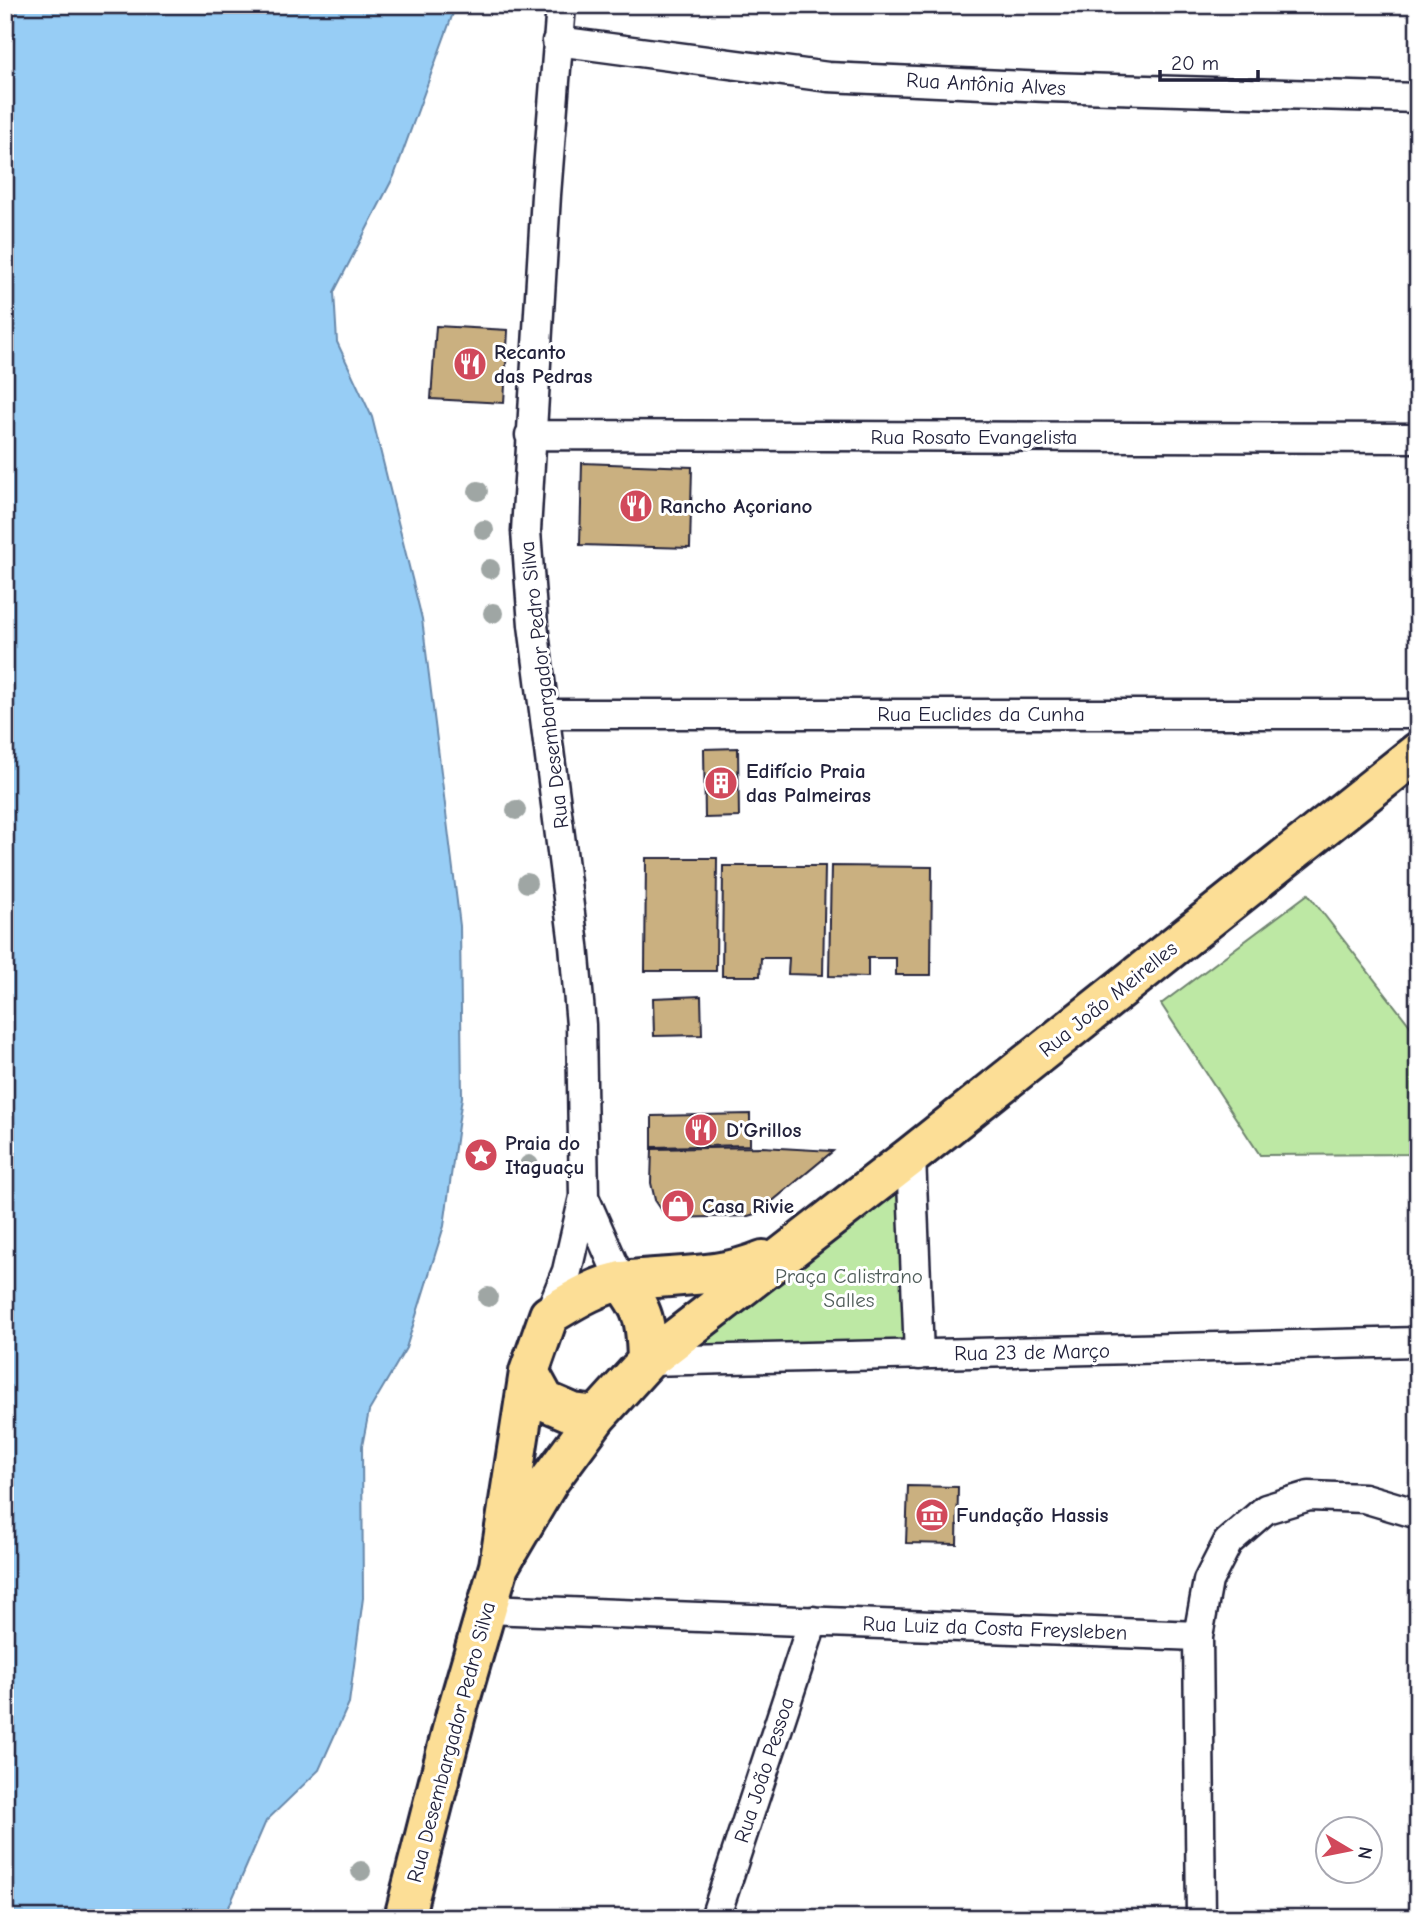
<svg xmlns="http://www.w3.org/2000/svg" width="1423" height="1923" viewBox="0 0 1423 1923" font-family="'Comic Neue',sans-serif">
	<style>
		.green { fill: #bde8a4; stroke: #708570; stroke-width: 2 }
		.water { fill: #97cdf5; stroke: #6889ab; stroke-width: 2 }
		.building { fill: #cab080; stroke: #22223b; stroke-width: 2 }
		.lines { fill: none; stroke-linecap: round; stroke-linejoin: round }
		.minor-casing { stroke: #22223b; stroke-width: 33 }
		.primary-casing { stroke: #22223b; stroke-width: 44 }
		.minor { stroke: #fff; stroke-width: 28 }
		.primary { stroke: #fcde96; stroke-width: 38 }
		.tree { fill: #9fa6a4 }
		.labels { text-anchor: middle; stroke-width: 6; stroke-linejoin: round; paint-order: stroke }
		.street-label { font-size: 21px; fill: #22223b; stroke: #fff }
		.poi-label { font-size: 21px; font-weight: bold; fill: #22223b; stroke: #fff; text-anchor: start }
		.park-label { font-size: 21px; fill: #505d5a; stroke: #fff }
	</style>
	<rect width="100%" height="100%" fill="#fff"/>
	<filter id="ink" filterUnits="userSpaceOnUse"><feTurbulence type="fractalNoise" baseFrequency=".0143" numOctaves="2"/><feDisplacementMap in="SourceGraphic" scale="14" xChannelSelector="R" yChannelSelector="G"/><feConvolveMatrix kernelMatrix="1 2 1 2 8 2 1 2 1" color-interpolation-filters="sRGB"/></filter>
	<g filter="url(#ink)">
		<!-- green -->
		<path class="green" d="M 1308,894 L 1418,1036 L 1418,1154 L 1260,1155 L 1161,1004 Z
			M 905,1173 L 910,1343 L 677,1352 Z"/>
		<!-- water -->
		<path class="water" d="M 5,5 L 456,5 L 394,176 L 334,292 L 337,342 L 372,417 L 422,619 L 460,926 L 462,1097 L 444,1226 L 406,1348 L 369,1411 L 362,1446 L 363,1598 L 349,1703 L 319,1770 L 266,1821 L 224,1918 L 5,1918 Z"/>
		<!-- building -->
		<path class="building" d="M 436,326 L 508,330 L 504,403 L 431,399 Z
			M 582,463 L 692,467 L 690,548 L 580,545 Z
			M 738,748 L 739,817 L 705,818 L 704,749 Z
			M 646,858 L 717,858 L 716,971 L 645,971 Z
			M 723,866 L 825,866 L 823,975 L 788,974 L 789,958 L 761,958 L 760,976 L 722,976 Z
			M 831,866 L 932,867 L 931,975 L 896,975 L 896,958 L 868,958 L 868,977 L 829,976 Z
			M 701,996 L 702,1035 L 654,1036 L 653,998 Z
			M 750,1114 L 750,1145 L 652,1147 L 652,1116 Z
			M 762,1147 L 833,1151 L 758,1213 L 748,1216 L 673,1218 L 663,1212 L 655,1200 L 651,1183 L 652,1149 Z
			M 908,1486 L 958,1487 L 957,1544 L 906,1543 Z"/>
		<g class="lines">
			<defs>
				<path id="minor" d="M 557,41 L 828,77 L 1047,87 L 1418,98
					M 530,435 L 1418,438
					M 545,714 L 1418,714
					M 911,1156 L 919,1355
					M 584,1197 L 621,1281
					M 549,1315 L 567,1271 L 584,1197 L 581,1025 L 574,945 L 533,625 L 526,531 L 546,195 L 561,5
					M 647,1361 L 1418,1342
					M 487,1609 L 1198,1636 L 1208,1581 L 1228,1542 L 1266,1509 L 1309,1496 L 1364,1498 L 1418,1514
					M 1198,1636 L 1201,1918
					M 715,1918 L 813,1621"/>
				<path id="primary" d="M 621,1281 C 645,1311 646,1323 647,1361
					M 529,1372 L 545,1401 L 573,1413 L 597,1416
					M 499,1566 L 549,1481 L 597,1416 L 647,1361 L 911,1156 L 1418,752
					M 404,1918 L 456,1714 L 499,1566 L 529,1372 L 549,1315 C 571,1302 597,1285 623,1281 C 672,1274 715,1280 763,1260"/>
			</defs>
			<!-- minor casing -->
			<use href="#minor" class="minor-casing"/>
			<!-- primary casing -->
			<use href="#primary" class="primary-casing"/>
			<!-- minor -->
			<use href="#minor" class="minor"/>
			<!-- primary -->
			<use href="#primary" class="primary"/>
		</g>
		<!-- trees -->
		<g class="tree">
			<circle cx="478" cy="491" r="10"/>
			<circle cx="484" cy="530" r="10"/>
			<circle cx="490" cy="569" r="10"/>
			<circle cx="493" cy="613" r="10"/>
			<circle cx="516" cy="810" r="10"/>
			<circle cx="527" cy="883" r="10"/>
			<circle cx="529" cy="1165" r="10"/>
			<circle cx="488" cy="1297" r="10"/>
			<circle cx="361" cy="1871" r="10"/>
		</g>
	</g>
	<!-- icons -->
	<defs>
		<symbol id="restaurant-disc" viewBox="-11 -11 22 22"><circle r="9.5" fill="#d1495b" stroke="#fff"/><path d="M-5-6h1v4h1v-4h1v4h1v-4h1v5L-1.5 .5V6h-2V.5L-5-1ZM5-6V6H3V1.5H1.5Q1.5-4 5-6Z" fill="#fff"/></symbol>
		<symbol id="building-disc" viewBox="-11 -11 22 22"><circle r="9.5" fill="#d1495b" stroke="#fff"/><path d="M-4-6H4V6H1V3H-1V6H-4ZM-2.5-4.3h1.7v1.8h-1.7ZM.8-4.3h1.7v1.8H.8ZM-2.5-1h1.7V.8h-1.7ZM.8-1h1.7V.8H.8Z" fill="#fff"/></symbol>
		<symbol id="sight-disc" viewBox="-11 -11 22 22"><circle r="9.5" fill="#d1495b" stroke="#fff"/><path d="M0-6L1.8-2.2L6-1.7L2.9 1.2L3.7 5.4L0 3.3L-3.7 5.4L-2.9 1.2L-6-1.7L-1.8-2.2Z" fill="#fff"/></symbol>
		<symbol id="shop-disc" viewBox="-11 -11 22 22"><circle r="9.5" fill="#d1495b" stroke="#fff"/><path d="M-5-2.5h2.3a2.7 3.5 0 0 1 5.4 0H5L5.5 6h-11ZM-1.5-2.5h3a1.5 2.3 0 0 0-3 0Z" fill="#fff"/></symbol>
		<symbol id="museum-disc" viewBox="-11 -11 22 22"><circle r="9.5" fill="#d1495b" stroke="#fff"/><path d="M0-6L6-3V-2H-6V-3ZM-5-1h2V3h-2ZM-1-1h2V3h-2ZM3-1h2V3H3ZM-6 4H6V6H-6Z" fill="#fff"/></symbol>
	</defs>
	<g fill-rule="evenodd">
		<use href="#restaurant-disc" x="451" y="345" width="38" height="38"/>
		<use href="#restaurant-disc" x="617" y="487" width="38" height="38"/>
		<use href="#building-disc" x="702" y="764" width="38" height="38"/>
		<use href="#restaurant-disc" x="682" y="1111" width="38" height="38"/>
		<use href="#sight-disc" x="462" y="1136" width="38" height="38"/>
		<use href="#shop-disc" x="659" y="1187" width="38" height="38"/>
		<use href="#museum-disc" x="913" y="1496" width="38" height="38"/>
	</g>
	<g class="labels">
		<!-- street labels -->
		<g class="street-label">
			<text transform="translate(986 84) rotate(3)" y="7">Rua Antônia Alves</text>
			<text x="974" y="444">Rua Rosato Evangelista</text>
			<text transform="translate(544 685) rotate(-97)" y="7">Rua Desembargador Pedro Silva</text>
			<text x="981" y="721">Rua Euclides da Cunha</text>
			<text transform="translate(1108 999) rotate(-39)" y="7">Rua João Meirelles</text>
			<text transform="translate(1032 1352) rotate(-1)" y="7">Rua 23 de Março</text>
			<text transform="translate(995 1628) rotate(2)" y="7">Rua Luiz da Costa Freysleben</text>
			<text transform="translate(451 1742) rotate(-75)" y="7">Rua Desembargador Pedro Silva</text>
			<text transform="translate(764 1770) rotate(-72)" y="7">Rua João Pessoa</text>
		</g>
		<!-- poi labels -->
		<g class="poi-label">
			<text x="494" y="359">Recanto<tspan x="494" dy="24">das Pedras</tspan></text>
			<text x="660" y="513">Rancho Açoriano</text>
			<text x="746" y="778">Edifício Praia<tspan x="746" dy="24">das Palmeiras</tspan></text>
			<text x="726" y="1137">D'Grillos</text>
			<text x="505" y="1150">Praia do<tspan x="505" dy="24">Itaguaçu</tspan></text>
			<text x="702" y="1213">Casa Rivie</text>
			<text x="956" y="1522">Fundação Hassis</text>
		</g>
		<!-- park labels -->
		<g class="park-label">
			<text x="849" y="1283">Praça Calistrano<tspan x="849" dy="24">Salles</tspan></text>
		</g>
	</g>
	<!-- margin -->
	<rect width="1423" height="1923" fill="none" stroke="#fff" stroke-width="28"/>
	<rect x="14" y="14" width="1395" height="1895" fill="none" stroke="#22223b" stroke-width="2.5" filter="url(#ink)"/>
	<!-- north arrow -->
	<g transform="translate(1349 1850) rotate(100)"><circle r="33" fill="#ffffff" stroke="#a7a7b1" stroke-width="2"/>
	<path d="M0-5L12 26L0 18L-12 26Z" fill="#d1495b"/>
	<text y="-10" font-size="19" font-weight="bold" text-anchor="middle" fill="#22223b">N</text>
	</g>
	<!-- scale -->
	<path d="M1160 70v10h98v-10" fill="none" stroke="#22223b" stroke-width="3.5"/>
	<text x="1171" y="70" font-size="21" fill="#22223b" stroke="#ffffff" stroke-width="5" paint-order="stroke">20 m</text>
</svg>
